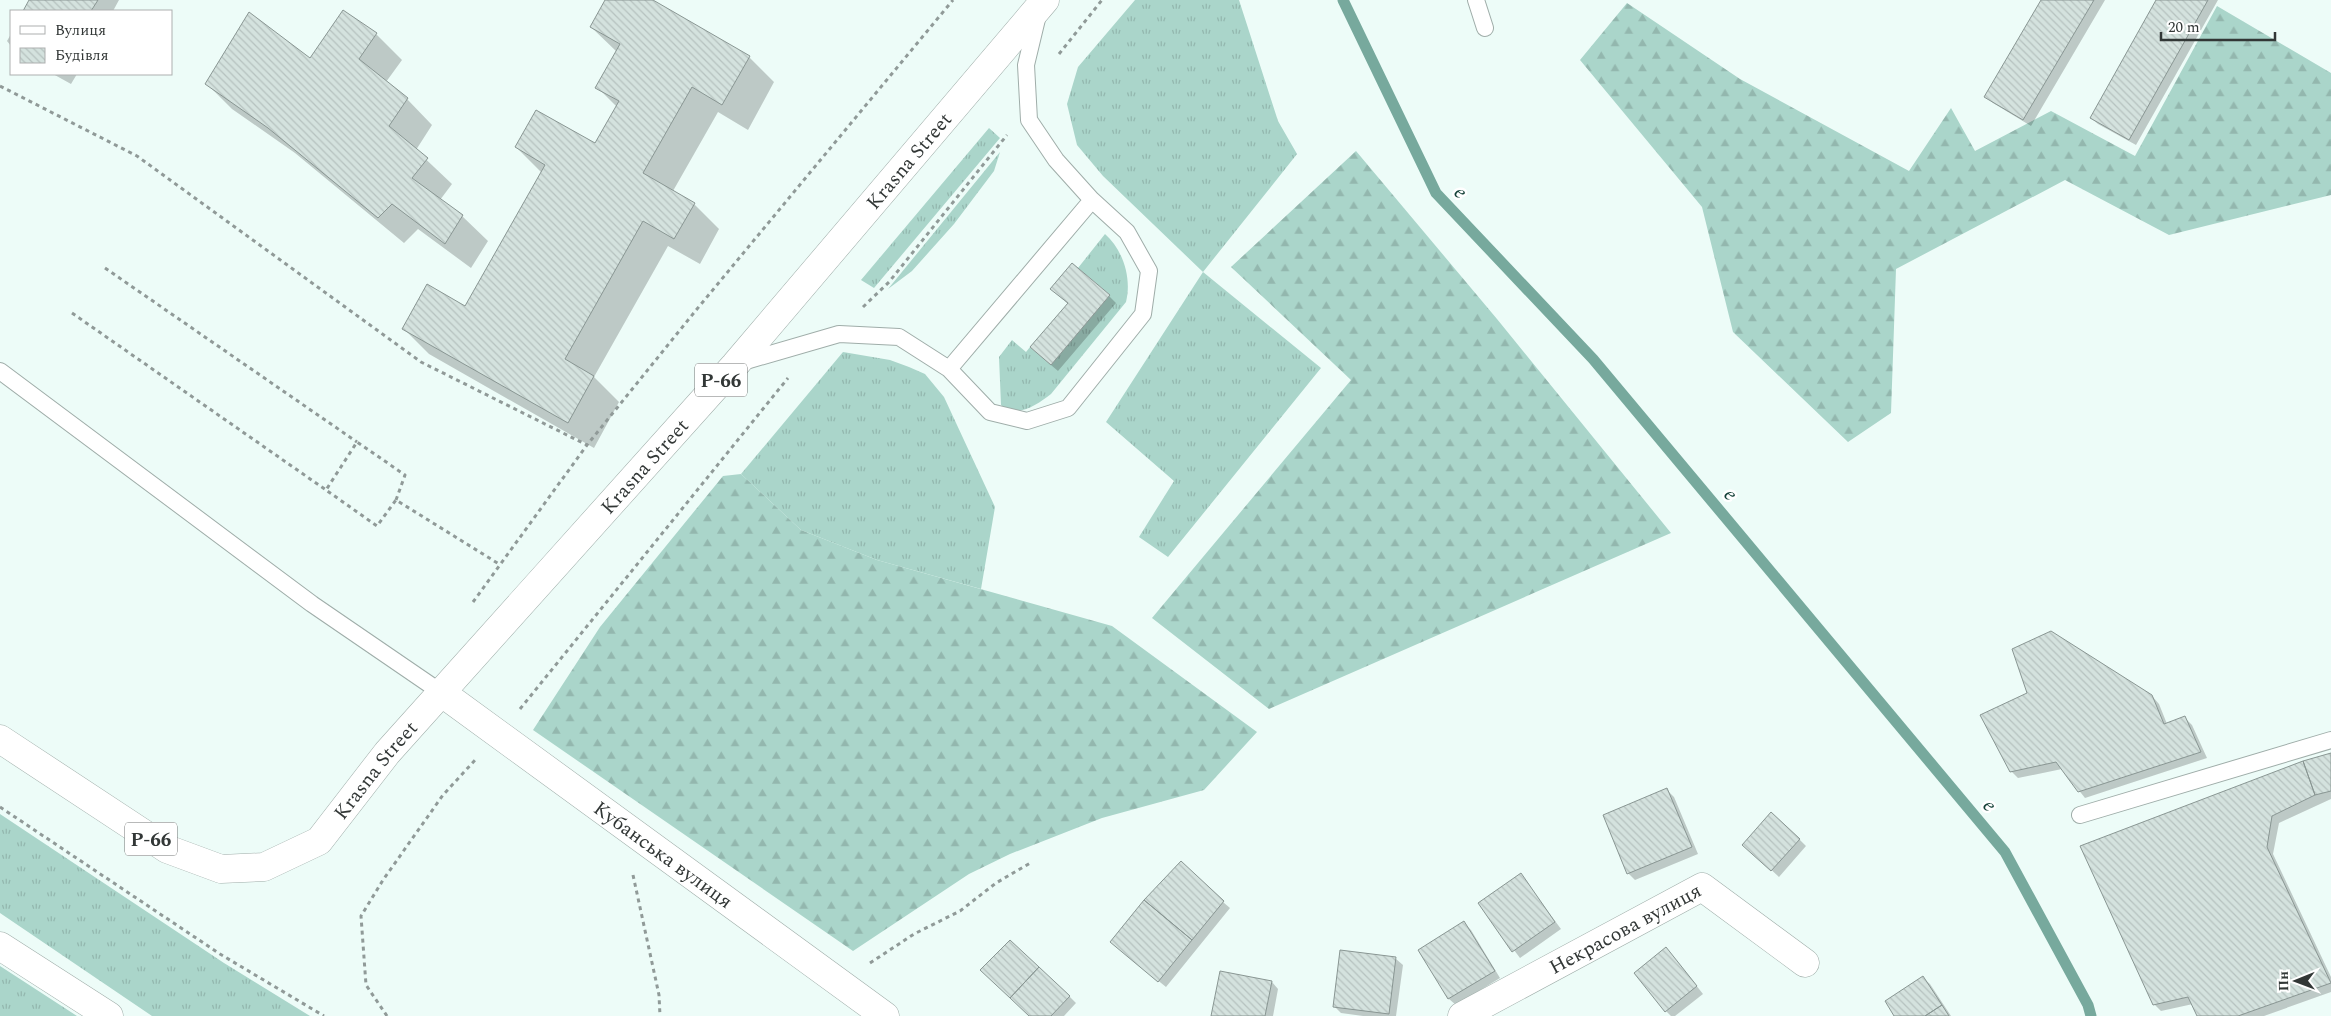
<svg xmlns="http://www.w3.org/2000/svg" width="2331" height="1016" viewBox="0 0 2331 1016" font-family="Spectral,serif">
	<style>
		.grass { fill: url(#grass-tufts) }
		.forest { fill: url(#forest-firs) }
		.shadow { fill: #0003 }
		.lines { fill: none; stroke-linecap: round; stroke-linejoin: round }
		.stream { stroke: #77a99d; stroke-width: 11 }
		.building { fill: url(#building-back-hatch); stroke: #899693 }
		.lane-casing { stroke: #9fada9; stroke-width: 18 }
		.street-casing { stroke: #9fada9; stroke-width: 29 }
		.primary-casing { stroke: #9fada9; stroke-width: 29 }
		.path { stroke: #909a98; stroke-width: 3; stroke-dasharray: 4 4; stroke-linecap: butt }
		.lane { stroke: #fff; stroke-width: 16 }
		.street { stroke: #fff; stroke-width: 28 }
		.primary { stroke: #fff; stroke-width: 28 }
		.labels { text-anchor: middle; stroke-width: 5; stroke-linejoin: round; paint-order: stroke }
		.shield { fill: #fff; stroke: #707372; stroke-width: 1 }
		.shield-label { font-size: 19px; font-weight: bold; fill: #323736 }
		.street-label { font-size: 20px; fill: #323736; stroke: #fff }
		.water-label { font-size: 21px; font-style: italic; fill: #134037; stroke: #fff }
	</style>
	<defs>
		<pattern id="grass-tufts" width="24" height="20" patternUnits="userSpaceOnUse" patternTransform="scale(1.25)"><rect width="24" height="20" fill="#aad5ca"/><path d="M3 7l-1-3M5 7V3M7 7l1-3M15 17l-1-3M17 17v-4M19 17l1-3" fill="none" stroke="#93b7ae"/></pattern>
		<pattern id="forest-firs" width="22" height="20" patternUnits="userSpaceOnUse" patternTransform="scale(1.25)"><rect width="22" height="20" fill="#aad5ca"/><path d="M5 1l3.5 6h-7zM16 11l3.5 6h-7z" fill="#93b7ae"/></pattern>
		<pattern id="building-back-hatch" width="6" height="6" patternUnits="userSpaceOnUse" patternTransform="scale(1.25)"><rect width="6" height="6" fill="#d4e2de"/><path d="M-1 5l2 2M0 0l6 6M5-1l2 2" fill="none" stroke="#b6c2bf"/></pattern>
	</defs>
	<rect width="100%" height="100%" fill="#edfcf8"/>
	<!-- grass -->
	<path class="grass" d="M 1135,0 L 1239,0 L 1278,121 L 1297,154 L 1203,272 L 1321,368 L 1168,557 L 1139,537 L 1174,481 L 1106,422 L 1203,272 L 1103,176 L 1077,145 L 1067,104 L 1078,67 Z
		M 989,128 L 1000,138 L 874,288 L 861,280 Z
		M 1000,152 L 994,171 L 954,224 L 912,271 L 888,289 Z
		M 1105,234 C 1123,250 1132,278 1126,302 L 1051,394 C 1038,404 1016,420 1001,405 L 999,357 L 1012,340 L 1026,352 L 1030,347 L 1051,365 L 1110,295 L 1078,268 Z
		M 843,352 L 890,360 L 909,367 L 925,374 L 944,397 L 995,507 L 981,589 L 877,560 L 801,530 L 741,474 Z
		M 0,814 L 224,963 L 310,1016 L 152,1016 L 0,913 Z
		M 0,966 L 77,1016 L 0,1016 Z"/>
	<!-- forest -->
	<path class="forest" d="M 1627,3 L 1740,79 L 1909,171 L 1951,108 L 1975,151 L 2051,111 L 2135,156 L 2217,6 L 2331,73 L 2331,195 L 2169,235 L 2065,180 L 1896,269 L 1891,413 L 1848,442 L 1733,332 L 1702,207 L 1580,60 Z
		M 1356,151 L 1497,319 L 1671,533 L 1269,709 L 1152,618 L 1351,380 L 1231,267 Z
		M 741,474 L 801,530 L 877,560 L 1112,626 L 1257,732 L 1204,790 L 1102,818 L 1010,854 L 969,874 L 853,951 L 533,730 L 600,627 L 723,476 Z"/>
	<!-- shadow -->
	<path class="shadow" d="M 31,0 L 119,0 L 113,11 L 24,11 Z
		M 607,0 L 650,0 L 749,57 L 774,82 L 748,130 L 718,112 L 673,191 L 694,204 L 719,229 L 700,264 L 668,246 L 594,377 L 619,402 L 594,448 L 429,354 L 403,328 L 466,307 L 542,173 L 516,147 L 596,145 L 617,107 L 597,87 L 617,52 L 591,27 Z
		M 2043,0 L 2105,0 L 2031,126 L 1993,103 L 1986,96 Z
		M 2158,0 L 2218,0 L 2136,145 L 2098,124 L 2091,118 Z
		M 343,12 L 376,34 L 402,60 L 386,82 L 407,99 L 432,125 L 416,150 L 452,184 L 440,200 L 462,216 L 488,241 L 471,268 L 418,229 L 404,243 L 295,153 L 232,109 L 207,84 L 310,60 Z
		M 11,34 L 11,46 L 7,41 Z
		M 53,74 L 77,74 L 71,84 Z
		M 1051,289 L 1109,296 L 1116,303 L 1058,371 L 1038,354 L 1068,304 Z
		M 2152,696 L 2159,704 L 2167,724 L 2185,718 L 2192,725 L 2207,758 L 2085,798 L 2062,769 L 2018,778 L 2011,771 Z
		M 2331,754 L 2331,799 L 2279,823 L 2273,854 L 2331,977 L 2331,992 L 2264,1016 L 2198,1016 L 2193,1004 L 2161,1011 L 2154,1004 L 2304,762 Z
		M 1667,790 L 1674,797 L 1698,854 L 1635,880 L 1628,873 Z
		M 1799,839 L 1806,846 L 1779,877 L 1751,851 Z
		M 1521,875 L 1561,929 L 1520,958 L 1479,904 Z
		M 1223,902 L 1230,908 L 1166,987 L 1118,948 Z
		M 1464,923 L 1471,930 L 1500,978 L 1456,1005 L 1449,999 L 1419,950 Z
		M 1673,956 L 1703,994 L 1675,1016 L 1671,1016 L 1666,1011 L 1636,973 Z
		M 1396,959 L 1403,965 L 1396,1016 L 1363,1016 L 1341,1013 L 1334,1006 Z
		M 1923,978 L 1930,984 L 1951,1016 L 1896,1016 Z
		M 1272,982 L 1278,989 L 1273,1016 L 1212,1016 Z
		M 1069,996 L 1076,1003 L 1064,1016 L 1030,1016 Z"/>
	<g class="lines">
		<!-- stream -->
		<path class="stream" d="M 1343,0 L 1436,193 L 1593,359 L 2005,852 L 2088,1005 L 2091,1016"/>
	</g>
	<!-- building -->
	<path class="building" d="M 29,0 L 98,0 L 91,11 L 23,11 Z
		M 605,0 L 653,0 L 750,56 L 722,105 L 692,87 L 643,173 L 695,203 L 674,239 L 643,221 L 565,359 L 594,376 L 568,423 L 402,329 L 427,284 L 465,306 L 545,165 L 515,147 L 536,110 L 595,143 L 619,101 L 595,88 L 620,44 L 590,27 Z
		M 2041,0 L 2094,0 L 2023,120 L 1984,97 Z
		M 2156,0 L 2208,0 L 2129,140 L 2090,118 Z
		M 343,10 L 377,33 L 359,59 L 408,98 L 389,126 L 428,158 L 412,178 L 463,215 L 445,244 L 392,204 L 378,218 L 268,128 L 205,84 L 249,12 L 310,58 Z
		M 1072,263 L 1110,295 L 1051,365 L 1030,347 L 1068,303 L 1050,289 Z
		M 2051,631 L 2152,695 L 2164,724 L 2185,716 L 2201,752 L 2078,792 L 2056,762 L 2010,772 L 1980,715 L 2027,693 L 2012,649 Z
		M 2331,753 L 2331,791 L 2315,795 L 2303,761 Z
		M 2303,761 L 2315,795 L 2272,816 L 2267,847 L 2331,983 L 2238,1016 L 2197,1016 L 2188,997 L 2153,1005 L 2080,846 Z
		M 1667,788 L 1692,847 L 1627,874 L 1603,815 Z
		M 1771,812 L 1800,839 L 1771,871 L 1742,845 Z
		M 1181,861 L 1224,901 L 1192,940 L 1144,900 Z
		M 1521,873 L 1555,922 L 1512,952 L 1478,903 Z
		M 1144,900 L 1192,940 L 1158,982 L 1110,942 Z
		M 1464,921 L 1495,971 L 1448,999 L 1418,950 Z
		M 1010,940 L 1039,967 L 1010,998 L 980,970 Z
		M 1666,947 L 1697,986 L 1665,1012 L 1634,973 Z
		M 1340,950 L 1396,957 L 1389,1014 L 1333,1007 Z
		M 1039,967 L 1070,996 L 1051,1016 L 1029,1016 L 1010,998 Z
		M 1220,971 L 1272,981 L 1265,1016 L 1211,1016 Z
		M 1923,976 L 1942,1005 L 1925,1016 L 1894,1016 L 1885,1001 Z
		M 1942,1005 L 1949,1016 L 1925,1016 Z"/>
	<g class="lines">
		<defs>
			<path id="lane" d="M 1476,0 L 1485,28
				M 739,363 L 839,334 L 899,337 L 949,369 L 1092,200 L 1056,160 L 1029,120 L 1026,65 L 1038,15
				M 949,369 L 990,412 L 1027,421 L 1068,408 L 1143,314 L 1149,271 L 1127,232 L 1092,200
				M 0,371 L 312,604 L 442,693
				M 2080,815 L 2331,740"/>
			<g id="street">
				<path id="s1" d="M 442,693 L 885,1016"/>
				<path d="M 0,946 L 109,1016"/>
				<path id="s2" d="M 1462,1016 L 1702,887 L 1805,963"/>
			</g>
			<g id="primary">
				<path id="s3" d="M 0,739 L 167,849 L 221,869 L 264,867 L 319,841 L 387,753 L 735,365 L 1045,0"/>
			</g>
		</defs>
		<!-- lane casing -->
		<use href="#lane" class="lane-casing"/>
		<!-- street casing -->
		<use href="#street" class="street-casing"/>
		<!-- primary casing -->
		<use href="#primary" class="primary-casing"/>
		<!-- path -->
		<path class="path" d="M 1059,54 L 1102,0
			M 0,86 L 137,156 L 421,362 L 587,445 L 697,309 L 953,0
			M 105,268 L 357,442
			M 863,307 L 889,282 L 1007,135
			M 72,313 L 326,490
			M 396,500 L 405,475 L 357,442 L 326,490 L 377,526 L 396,500 L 499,564
			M 473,602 L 587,445
			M 520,709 L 788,378
			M 0,807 L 220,954 L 324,1016
			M 633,875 L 659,995 L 660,1016
			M 870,963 L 914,934 L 960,911 L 996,883 L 1032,862
			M 387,1016 L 366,985 L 361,916 L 383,880 L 443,795 L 476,759"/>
		<!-- lane -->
		<use href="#lane" class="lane"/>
		<!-- street -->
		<use href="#street" class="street"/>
		<!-- primary -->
		<use href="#primary" class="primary"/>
	</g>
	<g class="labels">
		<!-- shield labels -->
		<g class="shield">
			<rect x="695" y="363.5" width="52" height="33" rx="4"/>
			<rect x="125" y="822.5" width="52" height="33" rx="4"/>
		</g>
		<g class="shield-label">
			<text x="721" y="387">Р-66</text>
			<text x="151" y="846">Р-66</text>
		</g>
		<!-- street labels -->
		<g class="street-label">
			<text dy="7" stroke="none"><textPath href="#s3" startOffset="1262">Krasna Street</textPath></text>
			<text dy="7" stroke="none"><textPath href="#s3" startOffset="858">Krasna Street</textPath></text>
			<text dy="7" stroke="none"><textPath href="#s3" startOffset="452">Krasna Street</textPath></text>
			<text dy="7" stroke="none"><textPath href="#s1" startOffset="274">Кубанська вулиця</textPath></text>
			<text dy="7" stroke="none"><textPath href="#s2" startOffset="185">Некрасова вулиця</textPath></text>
		</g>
		<!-- water labels -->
		<g class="water-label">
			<text transform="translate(1461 192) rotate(47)" y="7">e</text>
			<text transform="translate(1731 494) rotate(50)" y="7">e</text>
			<text transform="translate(1990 805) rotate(50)" y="7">e</text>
		</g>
	</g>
	<!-- legend -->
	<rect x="10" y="10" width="162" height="65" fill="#ffffff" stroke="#adafaf"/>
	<rect x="20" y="26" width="25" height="8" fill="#ffffff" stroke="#adafaf"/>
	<text x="55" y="35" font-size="15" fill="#323736">Вулиця</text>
	<rect x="20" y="48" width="25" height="15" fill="url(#building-back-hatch)" stroke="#adafaf"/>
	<text x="55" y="60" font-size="15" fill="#323736">Будівля</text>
	<!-- north arrow -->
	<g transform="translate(2296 981) rotate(269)" stroke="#ffffff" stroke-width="4" paint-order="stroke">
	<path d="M0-4L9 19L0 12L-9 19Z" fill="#323736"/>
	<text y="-8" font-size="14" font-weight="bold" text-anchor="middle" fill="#323736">Пн</text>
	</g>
	<!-- scale -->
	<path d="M2161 32v8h114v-8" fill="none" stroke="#323736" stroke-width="2.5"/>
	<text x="2168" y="32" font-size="15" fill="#323736" stroke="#ffffff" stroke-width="4" paint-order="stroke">20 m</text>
</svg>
